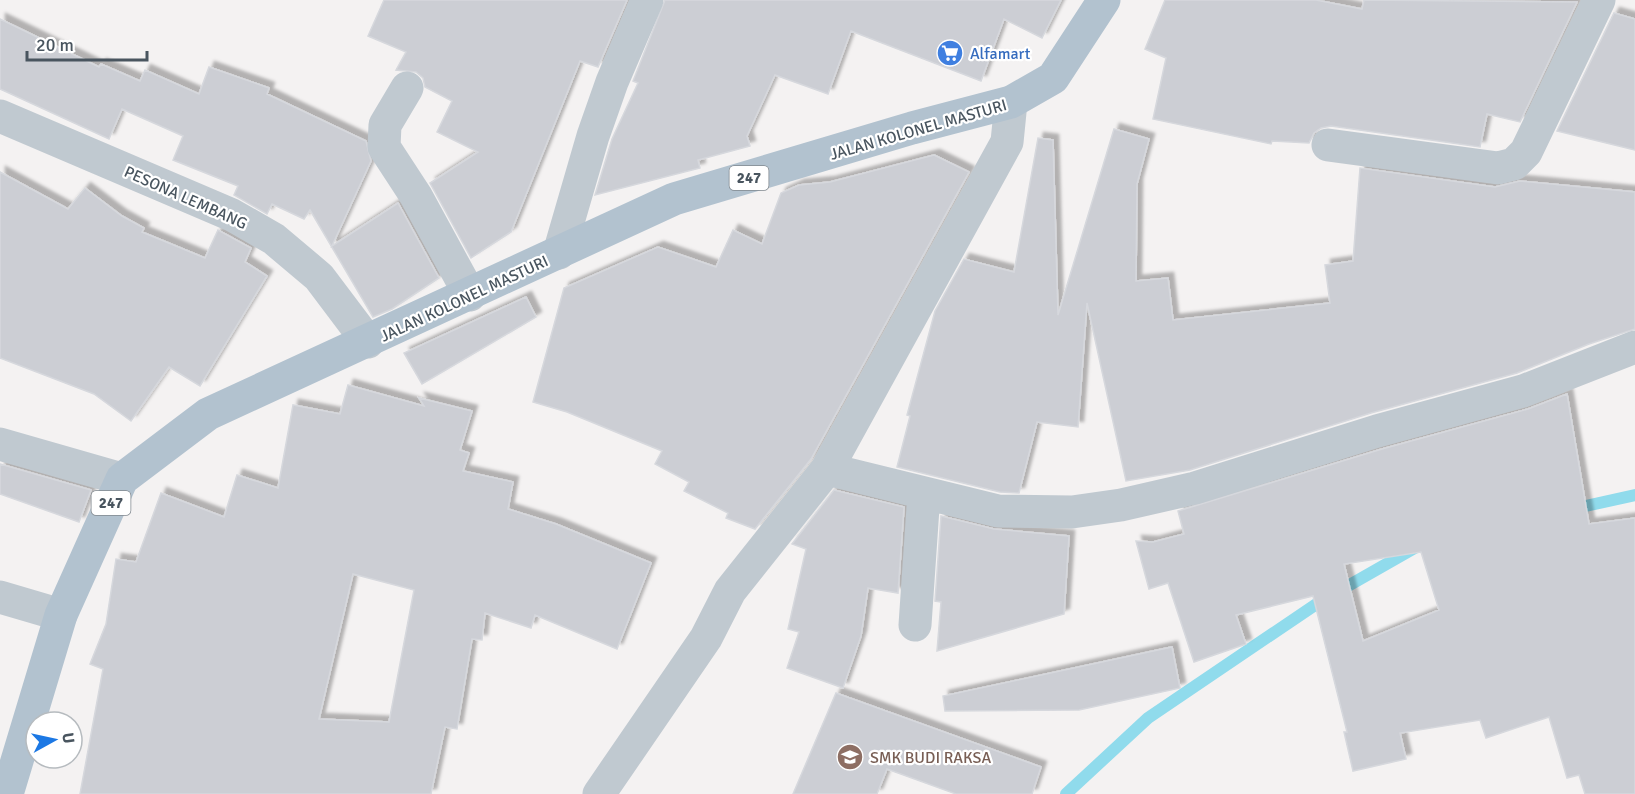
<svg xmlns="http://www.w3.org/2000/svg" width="1635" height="794" viewBox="0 0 1635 794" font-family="Signika,sans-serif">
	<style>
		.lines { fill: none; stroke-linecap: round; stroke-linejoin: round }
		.stream { stroke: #90dbec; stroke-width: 12 }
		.building { fill: #ccced4; stroke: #d6d8dd; stroke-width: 1.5; fill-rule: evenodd; filter: url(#shadow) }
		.minor { stroke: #c0c9d0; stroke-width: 33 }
		.major { stroke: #b2c2cf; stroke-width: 33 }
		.labels { text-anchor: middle; stroke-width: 4.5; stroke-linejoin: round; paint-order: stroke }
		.shield { fill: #fff; stroke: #80888f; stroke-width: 1.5 }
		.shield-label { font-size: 15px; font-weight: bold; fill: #49555f }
		.shop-label { font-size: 16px; fill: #366cbe; stroke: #fff; text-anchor: start }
		.street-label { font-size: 16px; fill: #49555f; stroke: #fff }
		.education-label { font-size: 16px; fill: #785e54; stroke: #fff; text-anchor: start }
	</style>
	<defs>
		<filter id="shadow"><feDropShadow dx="5.5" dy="-5.5" stdDeviation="1.5" flood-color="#0004"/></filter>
	</defs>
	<rect width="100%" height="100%" fill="#f4f2f2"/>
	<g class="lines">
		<!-- stream -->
		<path class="stream" d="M 1572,509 L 1635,495
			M 1066,794 L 1148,718 L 1318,603 L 1418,546"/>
	</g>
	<!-- building -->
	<path class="building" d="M 384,0 L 627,0 L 598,67 L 580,61 L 511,232 L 471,258 L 430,183 L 478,152 L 437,132 L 452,101 L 425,87 L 423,78 L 416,72 L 396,70 L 406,52 L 368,36 Z
		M 665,0 L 1061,0 L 1042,38 L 1004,19 L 981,81 L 851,31 L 828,94 L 775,75 L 747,136 L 750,146 L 698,160 L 700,168 L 595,195 L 612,139 L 638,83 L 633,81 Z
		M 1165,0 L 1316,0 L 1362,9 L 1364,0 L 1577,2 L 1520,122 L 1487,114 L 1480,147 L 1331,126 L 1321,128 L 1314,133 L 1309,143 L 1272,141 L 1271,144 L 1153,119 L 1166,58 L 1145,49 Z
		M 1614,13 L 1635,19 L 1635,150 L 1557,131 Z
		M 0,19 L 99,67 L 101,64 L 140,81 L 145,70 L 199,94 L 209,67 L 269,88 L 267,94 L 366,141 L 371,161 L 332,246 L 398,203 L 439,278 L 392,309 L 373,317 L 310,210 L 304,219 L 272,204 L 267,214 L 234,195 L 238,186 L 173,160 L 183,136 L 122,109 L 109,139 L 0,89 Z
		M 1114,129 L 1149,139 L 1137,184 L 1136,281 L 1168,278 L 1173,320 L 1330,303 L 1325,265 L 1353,261 L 1360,168 L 1495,187 L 1520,181 L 1635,192 L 1635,329 L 1589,344 L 1517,373 L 1371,413 L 1190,470 L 1126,481 L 1087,303 L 1078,427 L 1037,422 L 1019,493 L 1000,492 L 897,467 L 910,416 L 907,415 L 935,311 L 964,259 L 1014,272 L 1038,138 L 1053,140 L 1058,315 Z
		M 934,155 L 969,172 L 811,459 L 755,529 L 726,518 L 728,513 L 684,491 L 689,482 L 655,464 L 662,451 L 567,412 L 533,402 L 564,288 L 658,247 L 716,267 L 733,230 L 762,244 L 781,193 L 799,185 L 830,182 Z
		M 0,172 L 68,209 L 85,188 L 122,216 L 144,228 L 142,232 L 205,258 L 218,230 L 251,248 L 245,262 L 267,276 L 200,386 L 169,367 L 131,421 L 94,394 L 0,358 Z
		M 526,297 L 536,317 L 422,384 L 404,353 Z
		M 348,385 L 424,406 L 419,398 L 472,411 L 460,450 L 469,453 L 463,471 L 513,482 L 508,509 L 556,524 L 651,563 L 617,649 L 535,615 L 531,628 L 485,613 L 482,640 L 472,639 L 457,729 L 445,727 L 431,794 L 80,794 L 103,669 L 90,664 L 106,624 L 116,559 L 136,562 L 161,493 L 224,517 L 237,475 L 278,488 L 293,405 L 340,414 ZM 353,574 L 414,590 L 389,722 L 319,719 Z
		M 1567,394 L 1589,524 L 1635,518 L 1635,794 L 1585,794 L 1579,775 L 1567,778 L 1549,717 L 1486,738 L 1480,720 L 1400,733 L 1406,759 L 1353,771 L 1344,732 L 1347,732 L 1313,596 L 1236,615 L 1246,644 L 1194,662 L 1168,583 L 1149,589 L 1136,541 L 1153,542 L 1184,534 L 1178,511 L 1382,449 L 1528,409 ZM 1421,552 L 1439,610 L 1363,641 L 1344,564 Z
		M 0,464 L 91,490 L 79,522 L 0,494 Z
		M 834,490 L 904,507 L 898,593 L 868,588 L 861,636 L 843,688 L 787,668 L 799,632 L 788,629 L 806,549 L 792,544 Z
		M 941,516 L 994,529 L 1069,536 L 1064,614 L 937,651 L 941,602 L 935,601 Z
		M 1172,647 L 1180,688 L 1079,710 L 945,711 L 943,696 Z
		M 836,693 L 1041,767 L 1032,794 L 956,794 L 887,769 L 877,794 L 793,794 Z"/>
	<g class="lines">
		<!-- minor -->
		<path class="minor" d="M 407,88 L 385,125 L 384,147 L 416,196 L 470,295
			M 0,116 L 232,215 L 274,239 L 319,277 L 368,342
			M 1328,145 L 1498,168 L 1514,164 L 1526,152 L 1599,0
			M 559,253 L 593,136 L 612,82 L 647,0
			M 0,444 L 122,479
			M 827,469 L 998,511 L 1072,512 L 1121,505 L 1195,488 L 1377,431 L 1523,391 L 1635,347
			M 0,597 L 61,615
			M 915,625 L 924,493
			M 599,794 L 706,638 L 730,591 L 827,469 L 1007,142 L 1011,102"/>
		<!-- major -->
		<path class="major" d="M 7,794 L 61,615 L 122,479 L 208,414 L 674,199 L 912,128 L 1011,102 L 1053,78 L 1104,0"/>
	</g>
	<!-- icons -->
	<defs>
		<symbol id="supermarket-disc" viewBox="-11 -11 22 22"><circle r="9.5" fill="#3f7fe0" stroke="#fff"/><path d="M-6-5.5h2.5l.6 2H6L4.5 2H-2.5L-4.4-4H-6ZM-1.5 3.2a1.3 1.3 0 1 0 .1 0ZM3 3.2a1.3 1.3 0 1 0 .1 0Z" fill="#fff"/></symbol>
		<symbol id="school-disc" viewBox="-11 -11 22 22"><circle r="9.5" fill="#8d6e63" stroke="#fff"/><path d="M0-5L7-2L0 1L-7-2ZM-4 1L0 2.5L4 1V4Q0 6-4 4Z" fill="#fff"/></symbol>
	</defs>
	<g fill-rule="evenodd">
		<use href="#supermarket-disc" x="935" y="38" width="30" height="30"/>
		<use href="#school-disc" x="835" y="742" width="30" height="30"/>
	</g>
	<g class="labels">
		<!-- shield labels -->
		<g class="shield">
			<rect x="729.5" y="166" width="39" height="24" rx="4.5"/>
			<rect x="91.5" y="491" width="39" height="24" rx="4.5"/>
		</g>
		<g class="shield-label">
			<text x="749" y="183">247</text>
			<text x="111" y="508">247</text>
		</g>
		<!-- shop labels -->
		<g class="shop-label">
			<text x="970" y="59">Alfamart</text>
		</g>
		<!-- street labels -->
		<g class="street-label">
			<text transform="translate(918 129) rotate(-16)" y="6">JALAN KOLONEL MASTURI</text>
			<text transform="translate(186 197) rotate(24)" y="6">PESONA LEMBANG</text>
			<text transform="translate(464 298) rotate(-25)" y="6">JALAN KOLONEL MASTURI</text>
		</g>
		<!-- education labels -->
		<g class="education-label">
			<text x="870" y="763">SMK BUDI RAKSA</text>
		</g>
	</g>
	<!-- north arrow -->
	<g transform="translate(54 740) rotate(82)"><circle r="28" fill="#ffffff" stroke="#b6bbbf" stroke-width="1.5"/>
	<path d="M0-4.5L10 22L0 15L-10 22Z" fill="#1c78e4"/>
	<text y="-9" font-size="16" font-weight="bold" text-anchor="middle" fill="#49555f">U</text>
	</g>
	<!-- scale -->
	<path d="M27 51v9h120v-9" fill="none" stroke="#49555f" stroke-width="3"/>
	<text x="36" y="51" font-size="18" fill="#49555f" stroke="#ffffff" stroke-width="4.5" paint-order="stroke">20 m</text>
</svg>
